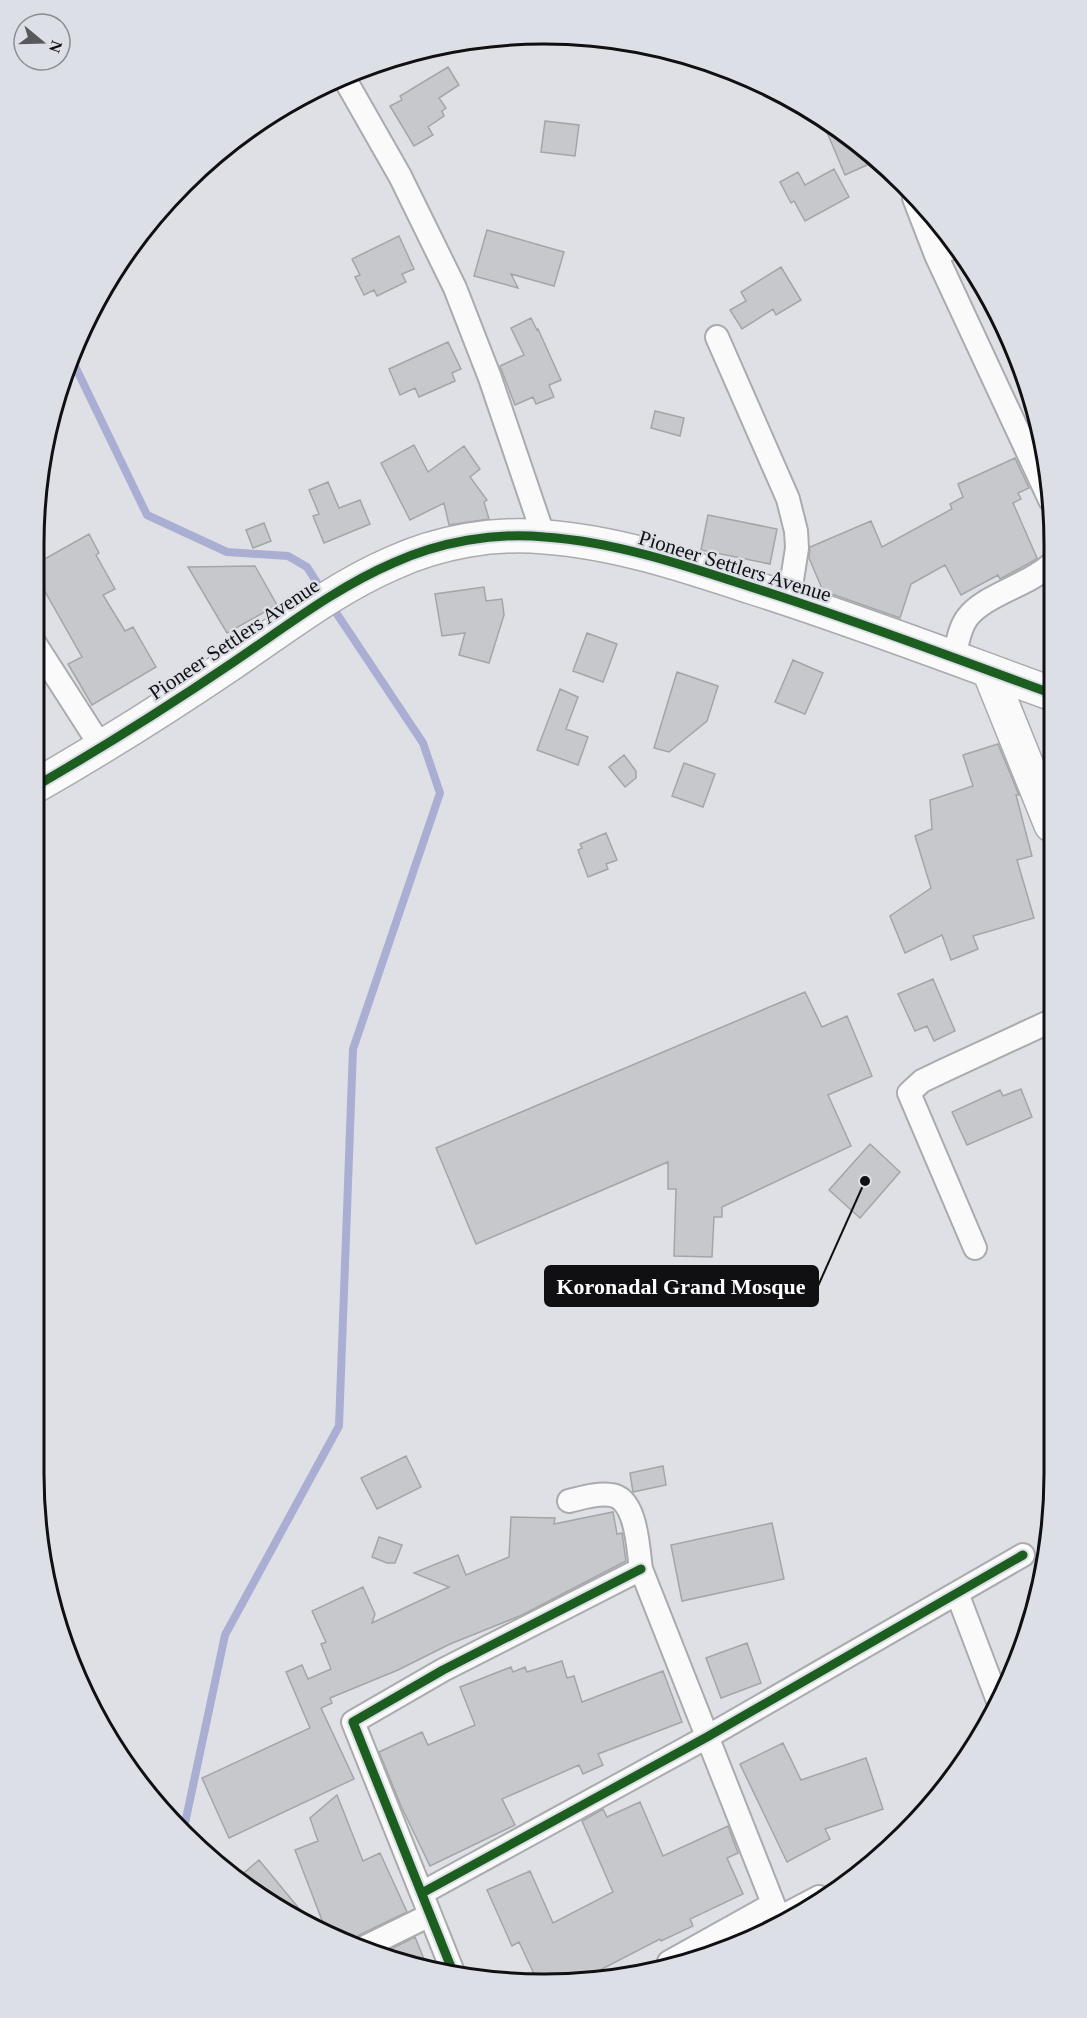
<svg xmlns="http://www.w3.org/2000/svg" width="1087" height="2018" viewBox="0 0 1087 2018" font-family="Georgia,serif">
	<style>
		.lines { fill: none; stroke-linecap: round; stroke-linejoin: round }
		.stream { stroke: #aaaed3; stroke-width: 8 }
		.building { fill: #c7c8cc; stroke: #a4a5a8; stroke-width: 1.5 }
		.street-casing { stroke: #aaabaf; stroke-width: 26 }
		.secondary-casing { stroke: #aaabaf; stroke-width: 36 }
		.street { stroke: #fafafb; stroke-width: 22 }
		.secondary { stroke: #fafafb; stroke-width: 33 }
		.cycleway-casing { stroke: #dddfe7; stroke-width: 13 }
		.cycleway { stroke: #1b5e20; stroke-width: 9 }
		.labels { text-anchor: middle; stroke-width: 5; stroke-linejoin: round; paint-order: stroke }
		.street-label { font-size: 21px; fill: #101013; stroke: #dddfe7 }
		.rim { fill: none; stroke: #101013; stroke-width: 3 }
		.leader { fill: none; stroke: #101013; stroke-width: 2 }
		.callout-dot { fill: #101013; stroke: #dddfe7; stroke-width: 2 }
		.callout { fill: #101013; stroke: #101013; stroke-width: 2 }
		.callout-label { font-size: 22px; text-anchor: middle; font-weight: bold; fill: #fff }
	</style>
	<rect width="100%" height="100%" fill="#dfe0e5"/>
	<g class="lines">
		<!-- stream -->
		<path class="stream" d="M 72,360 L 147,515 L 227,552 L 288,556 L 307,567 L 323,592
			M 184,1828 L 225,1635 L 339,1426 L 353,1049 L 440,793 L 423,743 L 331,605"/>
	</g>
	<!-- building -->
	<path class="building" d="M 448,67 L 459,85 L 439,98 L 446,108 L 442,111 L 444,116 L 428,127 L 433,135 L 414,146 L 390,106 L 402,100 L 400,96 Z
		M 821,118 L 859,145 L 867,165 L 845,175 Z
		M 545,121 L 579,125 L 575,156 L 541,152 Z
		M 834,169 L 849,197 L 805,221 L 794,201 L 791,203 L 780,182 L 798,172 L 805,185 Z
		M 487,230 L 564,252 L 554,286 L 511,274 L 518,288 L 474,276 Z
		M 399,236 L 414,269 L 402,274 L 406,282 L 377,296 L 374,290 L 364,295 L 355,277 L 360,275 L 352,259 Z
		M 781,267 L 801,300 L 776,315 L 773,309 L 742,329 L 730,310 L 746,301 L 741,292 Z
		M 531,318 L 537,330 L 538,329 L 561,380 L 549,385 L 554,397 L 536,404 L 533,397 L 515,405 L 500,366 L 524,355 L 511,328 Z
		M 448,342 L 461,369 L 452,373 L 455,381 L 419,397 L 415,388 L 400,395 L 389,369 Z
		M 655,411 L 684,418 L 680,436 L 651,428 Z
		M 414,445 L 428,472 L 464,446 L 480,469 L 470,477 L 487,500 L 484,502 L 489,519 L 449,525 L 444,503 L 410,520 L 381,463 Z
		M 1015,458 L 1029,488 L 1018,493 L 1021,499 L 1013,503 L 1037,558 L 1033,561 L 1000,579 L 998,575 L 961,595 L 945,565 L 911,584 L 900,618 L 823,591 L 809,558 L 810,547 L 871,521 L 882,547 L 952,509 L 950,504 L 963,497 L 958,484 Z
		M 328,482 L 339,508 L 360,500 L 370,524 L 324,543 L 313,516 L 319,514 L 309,490 Z
		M 708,515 L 777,529 L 770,564 L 701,550 Z
		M 264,523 L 271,541 L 253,548 L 246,530 Z
		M 89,534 L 99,553 L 96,555 L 115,589 L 103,595 L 125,631 L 133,627 L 156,667 L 92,705 L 68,664 L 82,657 L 34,572 L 34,565 Z
		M 255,566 L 277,605 L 227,633 L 188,567 Z
		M 484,587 L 486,601 L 502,599 L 504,615 L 489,663 L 459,655 L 465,633 L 442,636 L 435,594 Z
		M 587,633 L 617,644 L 603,682 L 573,671 Z
		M 793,660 L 823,673 L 805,714 L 775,702 Z
		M 677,672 L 718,686 L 707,721 L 669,752 L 654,748 Z
		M 560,689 L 578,697 L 566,729 L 588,737 L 578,765 L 537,750 Z
		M 998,744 L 1019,795 L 1016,795 L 1032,856 L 1017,860 L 1034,918 L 973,936 L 978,949 L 951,960 L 942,935 L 905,953 L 890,916 L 931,888 L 915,836 L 932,829 L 930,800 L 973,786 L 963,755 Z
		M 624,755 L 636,771 L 636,778 L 625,787 L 609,767 Z
		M 684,763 L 715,774 L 703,807 L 672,796 Z
		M 606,833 L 617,860 L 606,864 L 608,869 L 588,877 L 578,850 L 582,848 L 580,844 Z
		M 933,979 L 955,1031 L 934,1041 L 927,1026 L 915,1031 L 898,994 Z
		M 805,992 L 822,1027 L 847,1016 L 872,1076 L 828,1095 L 851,1146 L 722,1207 L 722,1217 L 714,1217 L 712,1257 L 674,1256 L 676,1189 L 668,1189 L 668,1162 L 476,1244 L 436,1148 Z
		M 1021,1089 L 1032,1117 L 967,1145 L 952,1112 L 1000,1090 L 1003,1096 Z
		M 870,1144 L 900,1172 L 860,1218 L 829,1190 Z
		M 406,1456 L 421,1487 L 377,1509 L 361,1478 Z
		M 663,1466 L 666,1485 L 633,1492 L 630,1473 Z
		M 613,1512 L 617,1534 L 622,1533 L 626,1561 L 522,1615 L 450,1644 L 398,1670 L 330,1698 L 332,1703 L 321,1708 L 354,1779 L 229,1838 L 202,1778 L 310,1728 L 286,1672 L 302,1665 L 308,1679 L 331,1669 L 321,1644 L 326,1642 L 312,1611 L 363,1587 L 375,1614 L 372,1623 L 449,1587 L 414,1573 L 458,1555 L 466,1575 L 509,1557 L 511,1517 L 555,1518 L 554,1524 Z
		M 772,1523 L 784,1579 L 682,1601 L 671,1545 Z
		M 379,1537 L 402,1545 L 395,1563 L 387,1563 L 372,1557 Z
		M 747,1643 L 761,1683 L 721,1698 L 706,1658 Z
		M 562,1661 L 567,1678 L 574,1676 L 582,1702 L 663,1671 L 682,1722 L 598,1754 L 603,1765 L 583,1774 L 579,1765 L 502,1799 L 515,1825 L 430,1866 L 401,1806 L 379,1752 L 422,1732 L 428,1745 L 475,1725 L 460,1687 L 511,1667 L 513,1672 L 525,1667 L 527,1672 Z
		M 783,1743 L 801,1780 L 866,1758 L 883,1809 L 825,1829 L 830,1839 L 787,1862 L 740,1764 Z
		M 337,1795 L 363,1861 L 380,1853 L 407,1912 L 359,1935 L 353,1941 L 325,1928 L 295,1850 L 318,1841 L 310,1818 Z
		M 640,1802 L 663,1856 L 728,1826 L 738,1853 L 727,1858 L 743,1894 L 690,1919 L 693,1926 L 661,1941 L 660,1939 L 594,1973 L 597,1979 L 577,1984 L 537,1980 L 519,1942 L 512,1946 L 487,1890 L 530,1871 L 553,1923 L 613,1892 L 582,1821 L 603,1809 L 607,1817 Z
		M 259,1860 L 310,1922 L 260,1899 L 238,1878 Z
		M 415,1937 L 428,1969 L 412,1968 L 381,1954 Z"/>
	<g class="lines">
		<defs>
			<path id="street" d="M 343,76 L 400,176 L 455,288 L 490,378 L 544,537
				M 914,198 L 936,255 L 1050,500
				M 936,255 L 956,246
				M 717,337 L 788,499 L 796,531 L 797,548 L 789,599
				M 34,642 L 102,748
				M 954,658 C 957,645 959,629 967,618 C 984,595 1027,586 1050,565
				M 975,1248 L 909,1093 L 922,1081 L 945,1070 L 1051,1021
				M 569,1501 C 582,1498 597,1493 611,1495 C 637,1498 638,1549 641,1569 L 780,1921
				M 957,1593 L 998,1701
				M 422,1893 L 707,1737 L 1023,1555
				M 779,1918 L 819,1897
				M 365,1947 L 430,1915
				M 669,1962 L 773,1904
				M 453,1972 L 353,1722 L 443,1670 L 641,1569"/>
			<path id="secondary" d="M 989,671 L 1051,825
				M 34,787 C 102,748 167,707 232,663 C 284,628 335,588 393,563 C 439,542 494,532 545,537 C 615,542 684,565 751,587 C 852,619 951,657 1050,693"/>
		</defs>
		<!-- street casing -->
		<use href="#street" class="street-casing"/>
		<!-- secondary casing -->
		<use href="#secondary" class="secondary-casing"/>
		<!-- street -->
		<use href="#street" class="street"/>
		<!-- secondary -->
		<use href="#secondary" class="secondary"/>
		<defs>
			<path id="cycleway" d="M 34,787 C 102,748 167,707 232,663 C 284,628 335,588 393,563 C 439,542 494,532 545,537 C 615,542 684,565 751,587 C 852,619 951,657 1050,693
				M 422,1893 L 707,1737 L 1023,1555
				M 453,1972 L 353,1722 L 443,1670 L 641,1569"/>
		</defs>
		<!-- cycleway casing -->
		<use href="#cycleway" class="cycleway-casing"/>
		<!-- cycleway -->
		<use href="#cycleway" class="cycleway"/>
	</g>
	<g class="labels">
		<!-- street labels -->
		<g class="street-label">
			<text transform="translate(735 566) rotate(17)" y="7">Pioneer Settlers Avenue</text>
			<text transform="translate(234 639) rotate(-34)" y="7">Pioneer Settlers Avenue</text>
		</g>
	</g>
	<!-- crop -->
	<path d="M0 0H1087V2018H0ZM544 44H544A500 500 0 0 1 1044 544V1474A500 500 0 0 1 544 1974H544A500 500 0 0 1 44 1474V544A500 500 0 0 1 544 44Z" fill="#dddfe7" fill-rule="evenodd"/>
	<path class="rim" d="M544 44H544A500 500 0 0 1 1044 544V1474A500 500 0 0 1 544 1974H544A500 500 0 0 1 44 1474V544A500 500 0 0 1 544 44Z"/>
	<!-- callouts -->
	<path class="leader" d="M865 1181L818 1286"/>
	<circle class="callout-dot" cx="865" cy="1181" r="6"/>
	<rect class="callout" x="545" y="1266" width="273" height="40" rx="6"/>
	<g class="callout-label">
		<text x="681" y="1294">Koronadal Grand Mosque</text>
	</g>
	<!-- north arrow -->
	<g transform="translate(42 42) rotate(109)"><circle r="28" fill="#dddfe7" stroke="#8b8c92" stroke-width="1.5"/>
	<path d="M0-4.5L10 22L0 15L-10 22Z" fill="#58595c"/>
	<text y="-9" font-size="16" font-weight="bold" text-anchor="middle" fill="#101013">N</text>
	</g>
</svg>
